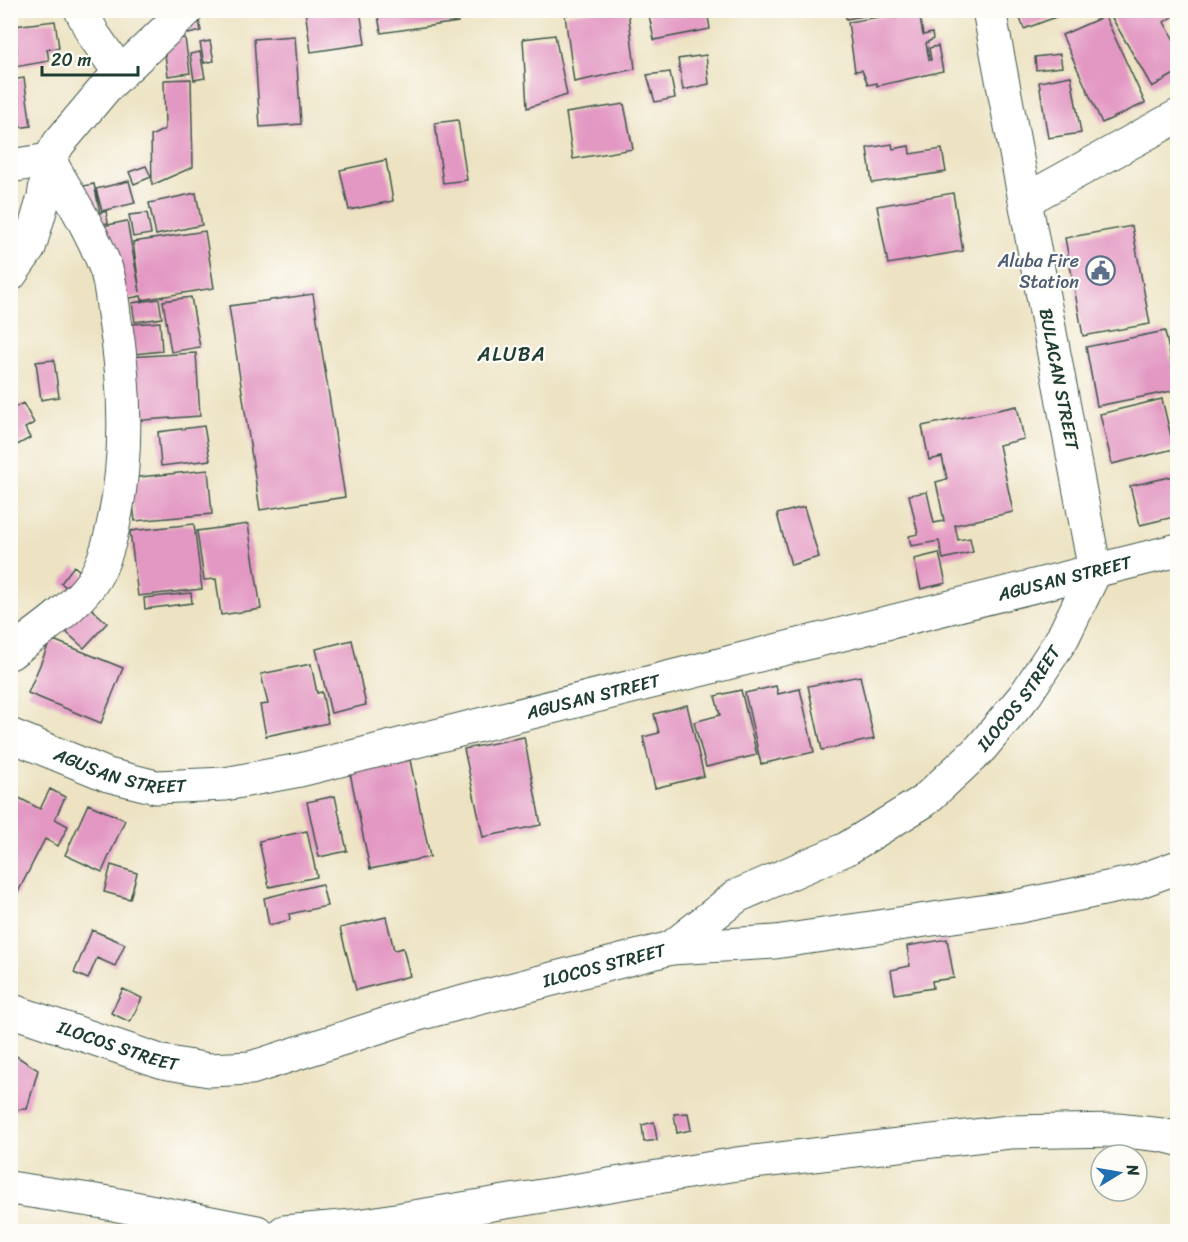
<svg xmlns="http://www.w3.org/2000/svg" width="1188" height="1242" viewBox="0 0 1188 1242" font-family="Sriracha,sans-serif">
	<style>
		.building { fill: #e398c3 }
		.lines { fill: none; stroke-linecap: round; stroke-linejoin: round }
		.minor-casing { stroke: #3e5649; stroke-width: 35 }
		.tertiary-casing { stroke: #3e5649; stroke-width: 35 }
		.secondary-casing { stroke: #3e5649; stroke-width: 35 }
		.minor { stroke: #fff; stroke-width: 33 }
		.tertiary { stroke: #fff; stroke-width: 33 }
		.secondary { stroke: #fff; stroke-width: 33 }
		.labels { text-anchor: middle; stroke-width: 4.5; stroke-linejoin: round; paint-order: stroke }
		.service-label { font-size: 18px; fill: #4e5e75; stroke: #fdfcf7; text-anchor: end }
		.street-label { font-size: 18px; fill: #1f3d34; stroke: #fdfcf7 }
		.neighbourhood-label { font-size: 20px; letter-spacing: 1.5px; fill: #1f3d34; stroke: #fdfcf7 }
	</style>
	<rect width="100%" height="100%" fill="#fdfcf7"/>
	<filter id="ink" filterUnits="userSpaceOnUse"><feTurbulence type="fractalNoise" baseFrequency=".0167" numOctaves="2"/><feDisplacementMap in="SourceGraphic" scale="12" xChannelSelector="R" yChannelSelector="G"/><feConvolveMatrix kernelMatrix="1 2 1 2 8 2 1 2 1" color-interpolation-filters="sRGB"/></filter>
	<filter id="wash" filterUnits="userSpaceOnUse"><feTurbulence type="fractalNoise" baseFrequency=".008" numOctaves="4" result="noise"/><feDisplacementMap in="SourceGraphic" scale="24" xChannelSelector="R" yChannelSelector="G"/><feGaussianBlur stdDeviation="1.35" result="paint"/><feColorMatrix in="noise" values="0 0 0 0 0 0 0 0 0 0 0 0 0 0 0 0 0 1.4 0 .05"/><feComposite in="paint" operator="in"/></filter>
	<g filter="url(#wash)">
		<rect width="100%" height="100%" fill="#ede3c3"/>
		<g id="blocks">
			<!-- building -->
			<path class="building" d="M 305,10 L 360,10 L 365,44 L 311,52 Z
				M 377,10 L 456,10 L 458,22 L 381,33 Z
				M 595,10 L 628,10 L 635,69 L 574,82 L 565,15 Z
				M 648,10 L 707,10 L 710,29 L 654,40 Z
				M 845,10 L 870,10 L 869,15 L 846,19 Z
				M 1017,10 L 1072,10 L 1072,11 L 1024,29 Z
				M 1125,10 L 1170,10 L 1173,16 L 1164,22 L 1174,40 L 1178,38 L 1178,72 L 1152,87 L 1112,18 Z
				M 198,15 L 201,31 L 188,34 L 185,18 Z
				M 891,15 L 895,18 L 915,15 L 920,18 L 923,35 L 932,33 L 933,39 L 926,43 L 929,60 L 931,60 L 929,48 L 938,46 L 943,71 L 877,86 L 877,83 L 868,85 L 862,70 L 855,71 L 848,22 Z
				M 1105,16 L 1145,103 L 1102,123 L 1062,35 Z
				M 55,21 L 59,48 L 47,49 L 49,61 L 14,67 L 15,78 L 10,79 L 10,27 L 17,53 L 14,26 Z
				M 555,35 L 567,95 L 527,108 L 523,39 Z
				M 295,36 L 301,124 L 260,127 L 254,39 Z
				M 185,38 L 190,73 L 168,76 L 163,41 Z
				M 210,41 L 214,61 L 204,63 L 200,43 Z
				M 200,52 L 205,78 L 194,80 L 190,54 Z
				M 1060,54 L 1062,67 L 1036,70 L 1035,57 Z
				M 706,55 L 709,84 L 683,90 L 678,59 Z
				M 670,72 L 675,98 L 655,102 L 647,75 Z
				M 1071,76 L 1081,133 L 1048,138 L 1039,82 Z
				M 24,78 L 31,126 L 10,129 L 10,80 Z
				M 191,79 L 193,167 L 152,185 L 151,136 L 165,129 L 164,80 Z
				M 624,104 L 633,149 L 573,159 L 566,113 Z
				M 458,120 L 467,180 L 443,183 L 435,123 Z
				M 892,144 L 893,149 L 909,146 L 910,154 L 942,149 L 946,172 L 872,183 L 867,148 Z
				M 386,160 L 393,201 L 349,210 L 340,170 Z
				M 146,166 L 151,177 L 134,184 L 129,172 Z
				M 129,181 L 135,203 L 102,211 L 96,189 Z
				M 94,184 L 100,213 L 106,211 L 108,223 L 101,224 L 68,189 Z
				M 196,193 L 202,225 L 156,235 L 149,203 Z
				M 953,193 L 963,251 L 888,264 L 877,206 Z
				M 147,213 L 151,234 L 133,237 L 129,215 Z
				M 127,221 L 140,292 L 133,242 L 205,231 L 214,288 L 142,300 L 141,296 L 116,301 L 103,226 Z
				M 1132,226 L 1150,324 L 1083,336 L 1065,238 Z
				M 313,294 L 345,497 L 260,510 L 229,306 Z
				M 191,297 L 200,347 L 171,352 L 163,301 Z
				M 159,299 L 162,318 L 135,322 L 132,303 Z
				M 160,322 L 162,351 L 124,355 L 122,325 Z
				M 1165,331 L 1177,390 L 1097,406 L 1086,347 Z
				M 196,353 L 200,416 L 130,421 L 126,357 Z
				M 54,360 L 59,397 L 41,400 L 36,362 Z
				M 1162,399 L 1174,449 L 1112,464 L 1100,414 Z
				M 10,400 L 14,408 L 23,403 L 34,423 L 25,428 L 30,438 L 10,449 Z
				M 1017,406 L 1024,439 L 999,445 L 1013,512 L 955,525 L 958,540 L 970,538 L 973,552 L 943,559 L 939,541 L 911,546 L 909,536 L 918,534 L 909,495 L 927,492 L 934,523 L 944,521 L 936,482 L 947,479 L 942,457 L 929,460 L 922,426 Z
				M 204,426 L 210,460 L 161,466 L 158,432 Z
				M 208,470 L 212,514 L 135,521 L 130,478 Z
				M 1178,475 L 1178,516 L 1140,525 L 1130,486 Z
				M 804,507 L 819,557 L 791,565 L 777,514 Z
				M 194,524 L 202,589 L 138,596 L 130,531 Z
				M 248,524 L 261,609 L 221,615 L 216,579 L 204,580 L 197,531 Z
				M 939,553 L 946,583 L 921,589 L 914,559 Z
				M 74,566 L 89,579 L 76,595 L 61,583 Z
				M 191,593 L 192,603 L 145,609 L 144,598 Z
				M 80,598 L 107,623 L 84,648 L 57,624 Z
				M 51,639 L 123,668 L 101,723 L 28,693 Z
				M 352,640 L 366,705 L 331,713 L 316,649 Z
				M 311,664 L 317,693 L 322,692 L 328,723 L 266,736 L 260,705 L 268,704 L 261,674 Z
				M 860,676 L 874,739 L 822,750 L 808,686 Z
				M 776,686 L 778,694 L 800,689 L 814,752 L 761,764 L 745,693 Z
				M 741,690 L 757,755 L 706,767 L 694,722 L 720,715 L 715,696 Z
				M 687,705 L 704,776 L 655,788 L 643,737 L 659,733 L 654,714 Z
				M 524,737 L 541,825 L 483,837 L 464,749 Z
				M 410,760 L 430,857 L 370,869 L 350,773 Z
				M 50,789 L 65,797 L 55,819 L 68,826 L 58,846 L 45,839 L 16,896 L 10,893 L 10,793 L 40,809 Z
				M 335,796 L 347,851 L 319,857 L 307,802 Z
				M 88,804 L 125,820 L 102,872 L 65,855 Z
				M 307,831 L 317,877 L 269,887 L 259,841 Z
				M 111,865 L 137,873 L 130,899 L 104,892 Z
				M 322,884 L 327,906 L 289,914 L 290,920 L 269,925 L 264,898 Z
				M 386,917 L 394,950 L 403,948 L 410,976 L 356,990 L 340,928 Z
				M 92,930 L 125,944 L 115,966 L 97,958 L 88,979 L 74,973 Z
				M 947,939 L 954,978 L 932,981 L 933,988 L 895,994 L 891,970 L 910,966 L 907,946 Z
				M 123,989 L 142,998 L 130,1022 L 111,1013 Z
				M 10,1052 L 38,1070 L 27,1109 L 10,1110 Z
				M 688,1113 L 691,1130 L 677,1133 L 674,1114 Z
				M 654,1122 L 657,1140 L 644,1142 L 642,1125 Z"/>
		</g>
	</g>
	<g filter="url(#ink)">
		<use href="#blocks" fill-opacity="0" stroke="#3e5649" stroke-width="1.5"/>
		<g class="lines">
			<defs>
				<g id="minor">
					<path d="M 81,10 L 93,34 L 120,73"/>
					<path d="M 1026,200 L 1178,116"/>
					<path d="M 10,653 C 36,634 75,607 92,582 C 103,566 109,545 113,526 C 129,456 126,385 114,314 C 112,299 111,283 106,269 C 92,231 69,195 49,160"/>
					<path id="s1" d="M 10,735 L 108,775 L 156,787 L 225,784 L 300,770 L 1178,550"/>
					<path d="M 671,948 L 775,942 L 1015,907 L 1137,882 L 1178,867"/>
					<path id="s2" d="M 10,1010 L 163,1062 L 209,1070 L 251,1068 L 418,1014 L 671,948 L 737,896 L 846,849 L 924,801 L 981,748 L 1026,694 L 1063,637 L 1095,571 L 989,10"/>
					<path d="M 10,1188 L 103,1202 L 257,1232"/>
					<path d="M 284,1232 L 365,1225 L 737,1164 L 1009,1132 L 1117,1130 L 1162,1135 L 1178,1139"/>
				</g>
				<path id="tertiary" d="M 10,166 L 49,160"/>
				<path id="secondary" d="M 10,275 L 29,248 L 44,197 L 49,160 L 59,143 L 106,87 L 187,10"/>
			</defs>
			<!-- minor casing -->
			<use href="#minor" class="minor-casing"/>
			<!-- tertiary casing -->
			<use href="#tertiary" class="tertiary-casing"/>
			<!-- secondary casing -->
			<use href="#secondary" class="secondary-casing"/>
			<!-- minor -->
			<use href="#minor" class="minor"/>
			<!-- tertiary -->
			<use href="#tertiary" class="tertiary"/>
			<!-- secondary -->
			<use href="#secondary" class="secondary"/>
		</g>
	</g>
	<!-- icons -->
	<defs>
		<symbol id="civic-ring" viewBox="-11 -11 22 22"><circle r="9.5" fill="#fdfcf7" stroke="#5c6f8a" stroke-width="1.5"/><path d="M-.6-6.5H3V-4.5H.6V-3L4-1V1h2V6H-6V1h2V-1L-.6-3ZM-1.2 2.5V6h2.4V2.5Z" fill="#5c6f8a"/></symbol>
	</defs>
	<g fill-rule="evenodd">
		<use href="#civic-ring" x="1084" y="254" width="33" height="33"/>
	</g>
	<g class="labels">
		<!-- service labels -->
		<g class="service-label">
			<text x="1079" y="267">Aluba Fire<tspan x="1079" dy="21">Station</tspan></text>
		</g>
		<!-- street labels -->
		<g class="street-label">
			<text transform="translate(1059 379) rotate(79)" y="6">BULACAN STREET</text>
			<text dy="6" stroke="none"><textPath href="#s1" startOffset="1089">AGUSAN STREET</textPath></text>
			<text dy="6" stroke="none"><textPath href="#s1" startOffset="603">AGUSAN STREET</textPath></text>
			<text dy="6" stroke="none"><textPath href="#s2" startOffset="1122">ILOCOS STREET</textPath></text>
			<text dy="6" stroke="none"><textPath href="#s1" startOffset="117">AGUSAN STREET</textPath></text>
			<text dy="6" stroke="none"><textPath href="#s2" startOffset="618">ILOCOS STREET</textPath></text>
			<text dy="6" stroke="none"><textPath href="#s2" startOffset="114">ILOCOS STREET</textPath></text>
		</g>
		<!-- neighbourhood labels -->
		<g class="neighbourhood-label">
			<text x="512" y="361">ALUBA</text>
		</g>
	</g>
	<!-- margin -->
	<rect width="1188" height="1242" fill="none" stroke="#fdfcf7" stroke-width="36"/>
	<!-- north arrow -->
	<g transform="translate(1119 1173) rotate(79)"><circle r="28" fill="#fdfcf7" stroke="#a4b0a9" stroke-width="1.5"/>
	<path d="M0-4.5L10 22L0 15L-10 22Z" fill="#1f6fb2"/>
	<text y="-9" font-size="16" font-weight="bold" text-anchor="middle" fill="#1f3d34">N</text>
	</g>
	<!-- scale -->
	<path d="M42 66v9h96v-9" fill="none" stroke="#1f3d34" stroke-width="3"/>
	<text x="51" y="66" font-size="18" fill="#1f3d34" stroke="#fdfcf7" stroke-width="4.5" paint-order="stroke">20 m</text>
</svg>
